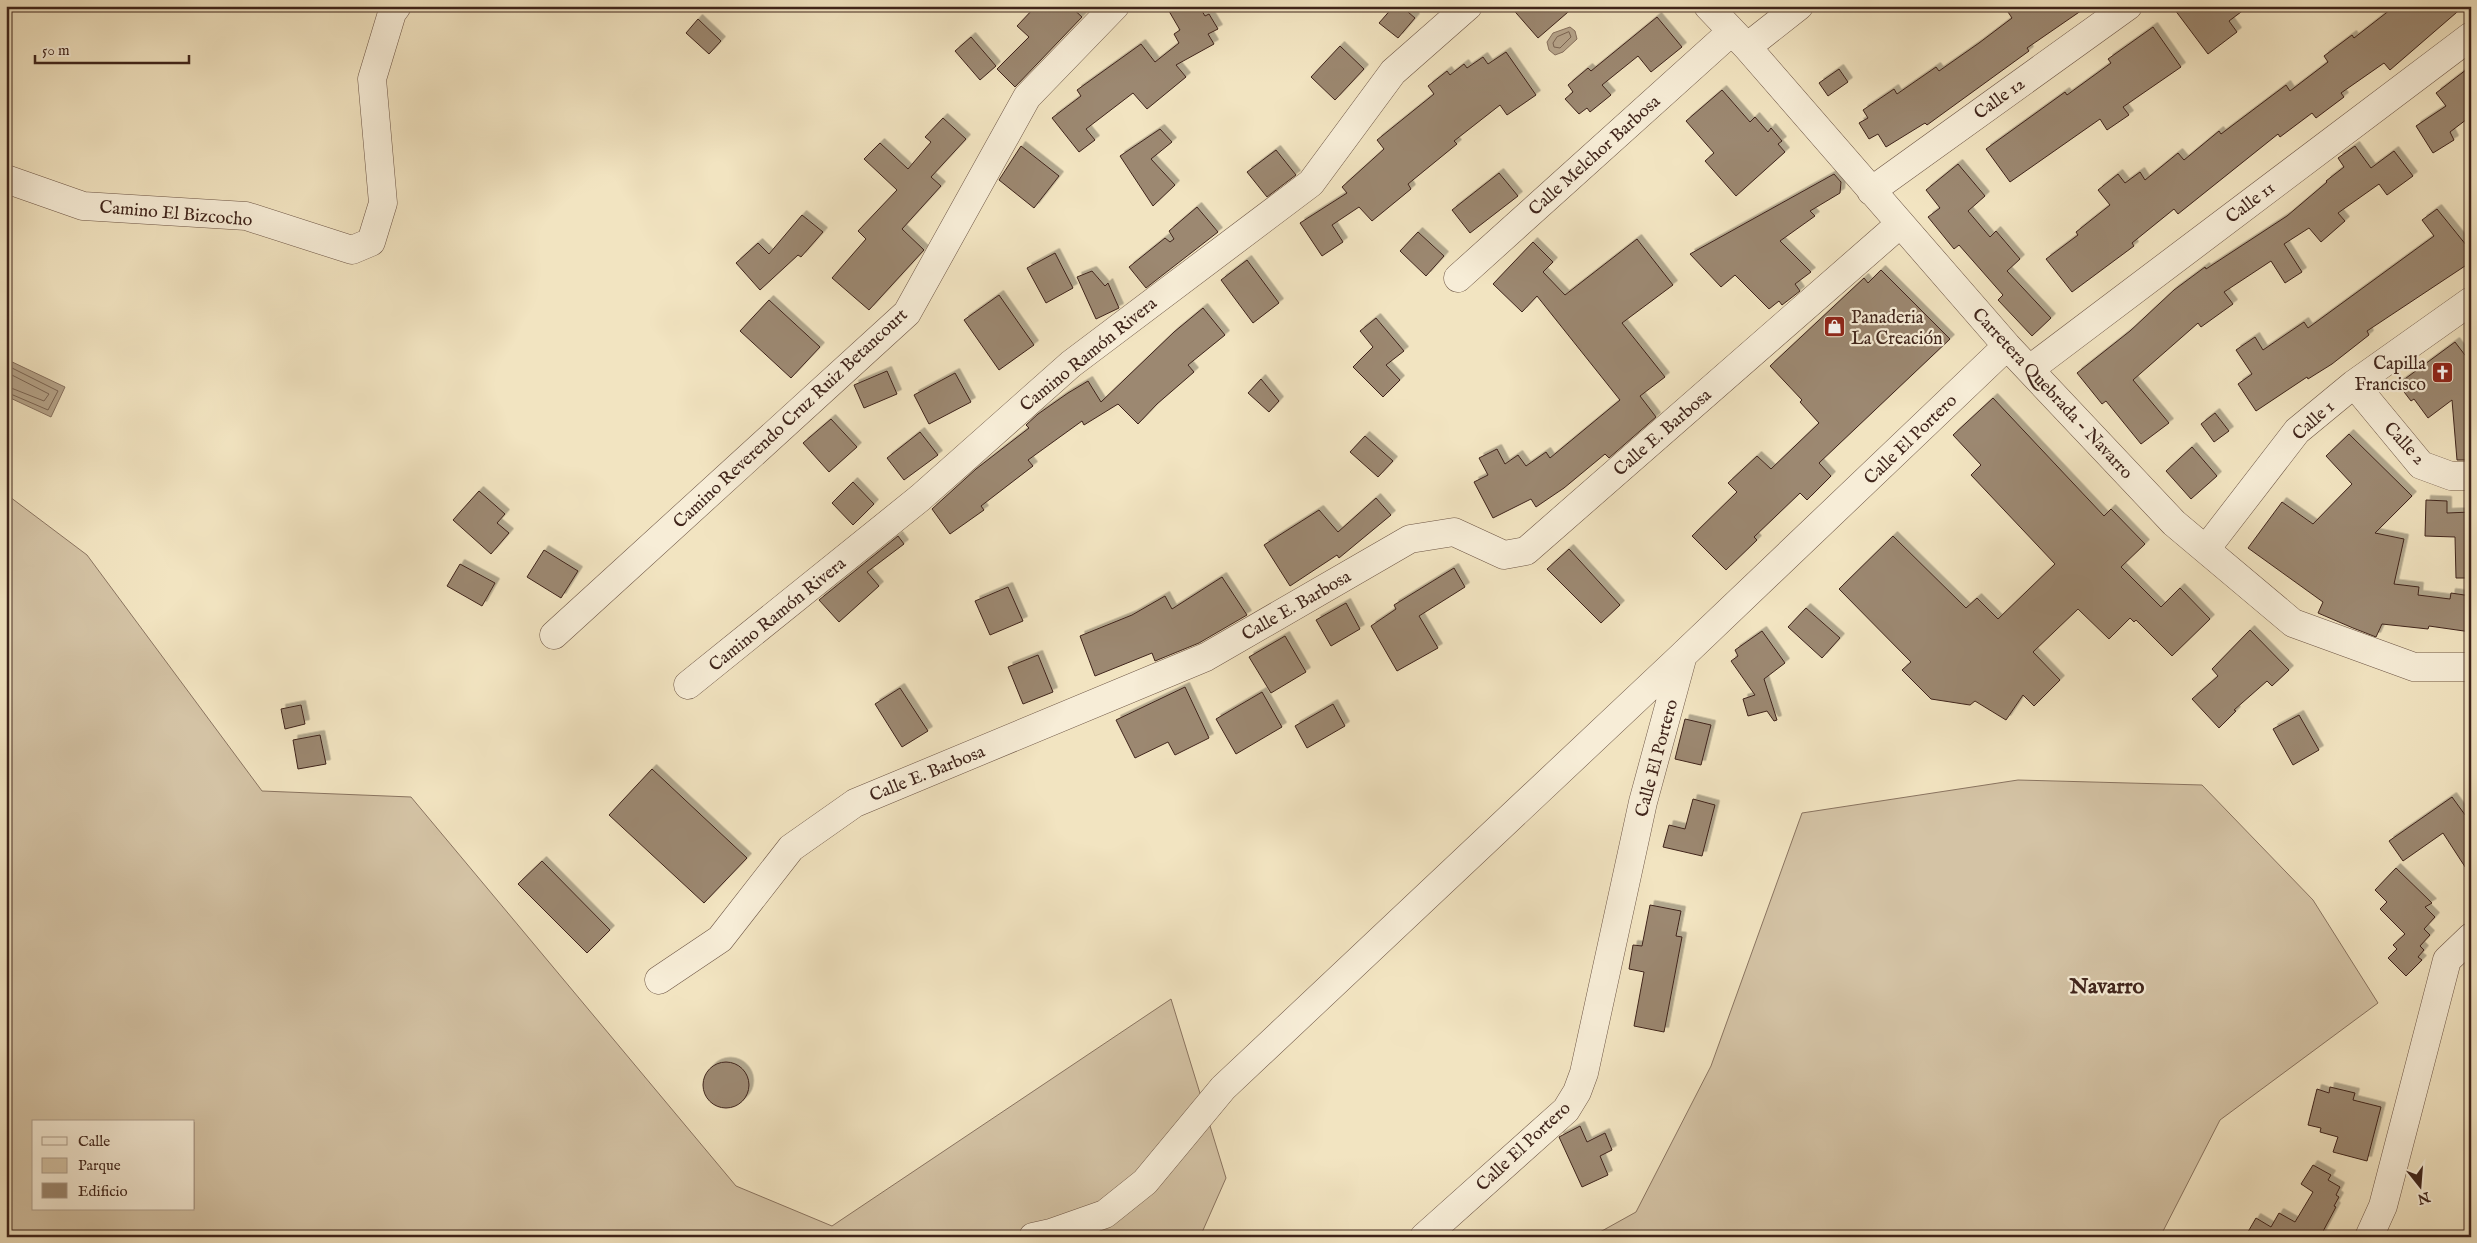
<svg xmlns="http://www.w3.org/2000/svg" width="2477" height="1243" viewBox="0 0 2477 1243" font-family="'IM FELL English',serif">
	<style>
		.green { fill: #d4c3a5; stroke: #8a7460; fill-rule: evenodd }
		.water { fill: #b5a389; stroke: #86705d }
		.lines { fill: none; stroke-linecap: round; stroke-linejoin: round }
		.shore { stroke: #7a6452; stroke-width: 1 }
		.building { fill: #9c8871; stroke: #3f241b; filter: url(#shadow) }
		.minor-casing { stroke: #6c5444; stroke-width: 29 }
		.minor { stroke: #f7edd7; stroke-width: 28 }
		.labels { text-anchor: middle; stroke-width: 4.5; stroke-linejoin: round; paint-order: stroke }
		.street-label { font-size: 18px; fill: #3f241b; stroke: #f7edd7 }
		.poi-label { font-size: 18px; fill: #3f241b; stroke: #f7edd7; text-anchor: start }
		.district-label { font-size: 22px; font-weight: bold; fill: #3f241b; stroke: #f7edd7 }
	</style>
	<defs>
		<filter id="shadow"><feDropShadow dx="4.5" dy="-4.5" stdDeviation="0" flood-color="#0004"/></filter>
	</defs>
	<rect width="100%" height="100%" fill="#f2e4c1"/>
	<filter id="stains"><feTurbulence type="fractalNoise" baseFrequency=".004" numOctaves="4"/><feColorMatrix values="0 0 0 0 .2 0 0 0 0 .09 0 0 0 0 .02 0 0 0 .5 -.17"/></filter>
	<radialGradient id="worn" r=".72"><stop offset=".6" stop-color="#630" stop-opacity="0"/><stop offset="1" stop-color="#630" stop-opacity=".3"/></radialGradient>
	<!-- green -->
	<path class="green" d="M 6,494 L 87,555 L 262,791 L 411,797 L 736,1186 L 832,1226 L 1171,999 L 1226,1178 L 1200,1237 L 6,1237 ZM 34,1122 L 194,1122 L 194,1209 L 34,1209 Z
		M 2018,780 L 2202,785 L 2313,900 L 2378,1003 L 2220,1120 L 2160,1237 L 1591,1237 L 1636,1212 L 1711,1066 L 1802,813 Z"/>
	<!-- water -->
	<path class="water" d="M 1570,27 L 1575,31 L 1577,39 L 1563,52 L 1555,55 L 1549,50 L 1547,42 L 1553,33 Z
		M 8,360 L 65,387 L 51,417 L 6,396 Z"/>
	<g class="lines">
		<!-- shore -->
		<path class="shore" d="M 1569,32 L 1571,37 L 1560,48 L 1554,47 L 1553,43 L 1557,37 Z
			M 6,365 L 58,391 L 48,410 L 6,392
			M 6,372 L 49,394 L 44,401 L 6,386"/>
	</g>
	<!-- building -->
	<path class="building" d="M 1036,6 L 1070,6 L 1082,17 L 1015,87 L 997,69 L 1029,37 L 1017,26 Z
		M 1166,6 L 1199,6 L 1205,16 L 1209,14 L 1218,29 L 1208,34 L 1214,44 L 1176,65 L 1186,77 L 1147,109 L 1133,93 L 1086,129 L 1095,140 L 1079,152 L 1052,118 L 1081,96 L 1077,90 L 1141,44 L 1155,62 L 1179,43 L 1174,34 L 1180,30 Z
		M 1394,6 L 1401,6 L 1415,18 L 1398,38 L 1379,23 Z
		M 1510,6 L 1575,6 L 1538,38 Z
		M 2004,6 L 2088,6 L 2027,48 L 2029,51 L 1927,125 L 1925,123 L 1886,147 L 1878,134 L 1869,139 L 1859,123 L 1868,118 L 1863,110 L 1894,89 L 1897,94 L 1936,67 L 1939,71 L 1979,43 L 2012,18 Z
		M 2172,6 L 2249,6 L 2229,21 L 2237,32 L 2208,54 Z
		M 2395,6 L 2464,6 L 2390,70 L 2384,63 L 2341,93 L 2344,97 L 2316,118 L 2312,113 L 2280,137 L 2278,134 L 2178,214 L 2174,209 L 2132,243 L 2134,246 L 2072,292 L 2046,259 L 2078,235 L 2076,232 L 2110,205 L 2098,190 L 2118,174 L 2125,183 L 2140,172 L 2145,180 L 2178,153 L 2184,160 L 2219,131 L 2221,134 L 2286,85 L 2290,91 L 2328,62 L 2324,56 L 2352,35 L 2354,38 Z
		M 1657,17 L 1682,47 L 1651,72 L 1638,56 L 1602,85 L 1611,95 L 1590,112 L 1587,108 L 1579,114 L 1565,99 L 1573,92 L 1568,85 L 1588,68 L 1591,71 Z
		M 698,19 L 721,41 L 709,54 L 686,33 Z
		M 2153,27 L 2181,67 L 2123,107 L 2129,115 L 2107,130 L 2100,119 L 2010,182 L 1986,149 L 2065,92 L 2067,95 L 2111,63 L 2108,59 Z
		M 971,37 L 996,66 L 980,80 L 955,51 Z
		M 1340,46 L 1364,69 L 1335,100 L 1311,77 Z
		M 1506,52 L 1536,95 L 1507,115 L 1500,105 L 1454,141 L 1457,144 L 1408,184 L 1411,189 L 1372,221 L 1359,207 L 1332,225 L 1343,242 L 1322,256 L 1300,223 L 1347,193 L 1342,187 L 1384,149 L 1377,140 L 1434,94 L 1428,86 L 1447,71 L 1450,75 L 1464,64 L 1467,68 L 1483,57 L 1488,64 Z
		M 2471,66 L 2471,116 L 2450,132 L 2454,140 L 2433,153 L 2416,126 L 2446,106 L 2436,93 Z
		M 1839,69 L 1848,82 L 1828,96 L 1819,83 Z
		M 1722,90 L 1750,122 L 1755,117 L 1768,132 L 1771,128 L 1782,141 L 1778,144 L 1785,152 L 1736,196 L 1705,161 L 1714,153 L 1686,121 Z
		M 943,118 L 966,139 L 931,177 L 941,186 L 902,229 L 924,250 L 869,310 L 832,278 L 866,239 L 858,231 L 897,190 L 864,159 L 880,143 L 908,169 L 931,142 L 925,137 Z
		M 1160,129 L 1172,142 L 1151,159 L 1175,185 L 1153,206 L 1120,156 Z
		M 1021,146 L 1059,176 L 1034,208 L 999,180 Z
		M 2355,146 L 2371,168 L 2394,151 L 2413,176 L 2387,195 L 2379,184 L 2338,213 L 2345,221 L 2321,242 L 2309,228 L 2284,244 L 2302,272 L 2285,283 L 2271,261 L 2224,292 L 2233,304 L 2201,327 L 2198,323 L 2133,380 L 2169,423 L 2141,444 L 2106,401 L 2102,404 L 2077,373 L 2130,331 L 2174,290 L 2205,267 L 2206,269 L 2287,216 L 2327,182 L 2326,181 L 2344,167 L 2338,158 Z
		M 1276,150 L 1296,175 L 1267,197 L 1247,172 Z
		M 1958,164 L 1985,196 L 1968,211 L 1990,237 L 1996,231 L 2020,259 L 2007,271 L 2051,318 L 2032,336 L 1998,300 L 2003,295 L 1959,245 L 1954,249 L 1928,217 L 1940,208 L 1926,190 Z
		M 1499,173 L 1518,196 L 1470,233 L 1452,210 Z
		M 1834,174 L 1841,182 L 1840,193 L 1810,211 L 1815,216 L 1780,241 L 1811,272 L 1795,284 L 1800,291 L 1782,305 L 1779,301 L 1769,309 L 1735,275 L 1721,287 L 1690,254 Z
		M 1197,207 L 1218,232 L 1146,288 L 1129,267 L 1165,238 L 1170,242 L 1174,239 L 1169,231 Z
		M 2437,209 L 2471,251 L 2471,262 L 2367,331 L 2369,335 L 2332,364 L 2308,379 L 2307,377 L 2256,411 L 2238,384 L 2252,374 L 2236,350 L 2255,337 L 2263,350 L 2304,322 L 2308,328 L 2434,236 L 2422,220 Z
		M 802,215 L 823,232 L 801,257 L 798,255 L 760,290 L 736,263 L 758,243 L 769,254 Z
		M 1418,232 L 1444,256 L 1426,276 L 1400,251 Z
		M 1637,239 L 1673,285 L 1622,323 L 1665,377 L 1640,396 L 1656,417 L 1609,458 L 1605,454 L 1564,488 L 1536,507 L 1531,499 L 1493,518 L 1474,482 L 1488,475 L 1479,458 L 1497,449 L 1505,464 L 1518,455 L 1526,466 L 1546,452 L 1550,458 L 1620,400 L 1537,296 L 1522,312 L 1493,284 L 1533,242 L 1553,262 L 1543,272 L 1565,295 Z
		M 1055,253 L 1073,288 L 1046,303 L 1027,268 Z
		M 1247,260 L 1279,303 L 1253,323 L 1221,280 Z
		M 1881,270 L 1950,339 L 1819,463 L 1831,476 L 1807,500 L 1800,493 L 1754,537 L 1757,540 L 1726,570 L 1692,536 L 1737,492 L 1728,483 L 1757,456 L 1771,469 L 1819,423 L 1800,402 L 1802,400 L 1770,366 L 1864,278 L 1868,283 Z
		M 1092,271 L 1105,286 L 1108,283 L 1119,308 L 1096,319 L 1077,277 Z
		M 999,295 L 1034,345 L 999,370 L 964,320 Z
		M 769,300 L 820,347 L 791,378 L 740,331 Z
		M 1203,308 L 1225,335 L 1188,365 L 1194,372 L 1157,404 L 1138,424 L 1118,404 L 1084,425 L 1082,421 L 1028,460 L 1033,466 L 981,506 L 984,510 L 950,534 L 932,509 L 976,469 L 1029,428 L 1026,425 L 1038,414 L 1068,393 L 1088,381 L 1101,402 L 1174,332 Z
		M 1376,318 L 1404,351 L 1386,365 L 1400,380 L 1383,397 L 1353,367 L 1373,347 L 1360,331 Z
		M 2455,342 L 2471,363 L 2471,460 L 2457,460 L 2452,400 L 2428,418 L 2414,399 L 2411,401 L 2398,384 Z
		M 887,371 L 897,394 L 864,408 L 854,385 Z
		M 955,373 L 971,402 L 929,424 L 914,395 Z
		M 1261,379 L 1279,401 L 1269,412 L 1248,393 Z
		M 1993,398 L 2104,516 L 2111,509 L 2145,544 L 2121,567 L 2161,607 L 2180,588 L 2210,619 L 2172,656 L 2136,620 L 2134,622 L 2130,618 L 2109,639 L 2078,609 L 2033,652 L 2060,680 L 2034,706 L 2023,695 L 2006,720 L 1975,701 L 1970,705 L 1931,699 L 1902,670 L 1911,662 L 1839,589 L 1893,536 L 1966,608 L 1977,598 L 1998,619 L 2055,564 L 1971,475 L 1981,465 L 1953,435 Z
		M 2215,413 L 2229,431 L 2214,442 L 2201,424 Z
		M 831,419 L 857,447 L 829,472 L 803,443 Z
		M 920,432 L 938,455 L 904,480 L 887,458 Z
		M 2349,434 L 2412,496 L 2375,533 L 2404,539 L 2394,584 L 2419,587 L 2418,595 L 2450,599 L 2451,593 L 2471,596 L 2471,632 L 2429,626 L 2428,629 L 2382,624 L 2376,637 L 2353,628 L 2318,613 L 2323,602 L 2248,548 L 2282,502 L 2313,524 L 2352,484 L 2326,456 Z
		M 1365,436 L 1393,461 L 1378,477 L 1350,452 Z
		M 2192,447 L 2217,476 L 2191,499 L 2166,471 Z
		M 853,482 L 874,504 L 853,525 L 832,503 Z
		M 479,491 L 505,514 L 497,523 L 509,533 L 491,554 L 453,520 Z
		M 1376,498 L 1391,515 L 1339,558 L 1337,555 L 1290,586 L 1264,545 L 1319,510 L 1338,532 Z
		M 2426,500 L 2447,501 L 2447,513 L 2471,512 L 2471,578 L 2456,578 L 2455,537 L 2425,536 Z
		M 898,536 L 904,544 L 867,572 L 879,586 L 839,622 L 819,600 Z
		M 1569,549 L 1620,605 L 1601,623 L 1547,569 Z
		M 544,550 L 578,571 L 561,598 L 527,577 Z
		M 460,564 L 495,583 L 482,606 L 447,586 Z
		M 1454,568 L 1465,587 L 1419,616 L 1438,648 L 1397,671 L 1371,626 L 1396,609 L 1394,605 Z
		M 1222,577 L 1247,615 L 1199,643 L 1155,661 L 1152,653 L 1095,676 L 1080,636 L 1132,615 L 1165,596 L 1172,609 Z
		M 1008,587 L 1023,621 L 990,635 L 975,601 Z
		M 1346,603 L 1360,629 L 1331,646 L 1316,620 Z
		M 1806,608 L 1840,638 L 1822,658 L 1788,627 Z
		M 2250,630 L 2289,670 L 2272,686 L 2267,681 L 2234,710 L 2236,711 L 2219,728 L 2192,699 L 2218,676 L 2212,669 Z
		M 1762,631 L 1785,663 L 1764,679 L 1777,720 L 1774,721 L 1767,711 L 1748,716 L 1743,699 L 1755,695 L 1731,661 L 1738,656 L 1735,650 Z
		M 1285,636 L 1306,672 L 1271,693 L 1249,657 Z
		M 1038,655 L 1053,692 L 1023,704 L 1008,667 Z
		M 1185,687 L 1209,738 L 1175,755 L 1168,742 L 1135,758 L 1116,720 Z
		M 900,688 L 928,731 L 902,747 L 875,704 Z
		M 1262,692 L 1282,727 L 1236,754 L 1216,719 Z
		M 1333,704 L 1345,726 L 1307,748 L 1295,726 Z
		M 301,705 L 305,724 L 285,729 L 281,709 Z
		M 2299,715 L 2319,750 L 2293,765 L 2273,729 Z
		M 1685,719 L 1711,725 L 1701,765 L 1675,759 Z
		M 320,735 L 326,764 L 298,769 L 293,740 Z
		M 652,769 L 747,858 L 704,903 L 609,815 Z
		M 2452,797 L 2471,823 L 2471,876 L 2443,833 L 2403,861 L 2389,841 Z
		M 1693,799 L 1715,805 L 1702,856 L 1663,847 L 1669,825 L 1685,829 Z
		M 542,861 L 610,930 L 587,953 L 518,884 Z
		M 2396,868 L 2432,903 L 2425,907 L 2435,917 L 2424,929 L 2430,935 L 2420,946 L 2424,950 L 2418,957 L 2422,960 L 2406,976 L 2388,958 L 2397,949 L 2393,945 L 2405,934 L 2380,909 L 2387,902 L 2375,890 Z
		M 1650,905 L 1681,911 L 1676,936 L 1682,937 L 1664,1032 L 1634,1026 L 1644,972 L 1629,969 L 1633,945 L 1642,946 Z
		M703 1085a23 23 0 1 1 46 0a23 23 0 1 1-46 0Z
		M 2330,1087 L 2355,1093 L 2353,1100 L 2381,1107 L 2367,1161 L 2333,1152 L 2338,1137 L 2320,1132 L 2321,1128 L 2308,1125 L 2317,1089 L 2329,1093 Z
		M 1580,1126 L 1587,1142 L 1605,1133 L 1612,1150 L 1600,1156 L 1608,1175 L 1582,1187 L 1559,1137 Z
		M 2313,1165 L 2331,1175 L 2328,1180 L 2340,1187 L 2336,1195 L 2339,1197 L 2334,1206 L 2336,1207 L 2320,1237 L 2245,1237 L 2256,1218 L 2271,1227 L 2279,1213 L 2295,1222 L 2313,1192 L 2301,1184 Z"/>
	<g class="lines">
		<defs>
			<path id="minor" d="M 1708,6 L 1747,47 L 2007,346 L 2174,523 L 2293,623 L 2414,667 L 2471,667
				M 1747,47 L 1799,6
				M 6,179 L 83,206 L 246,216 L 352,250 L 371,242 L 383,203 L 372,79 L 392,13 L 397,6
				M 1871,191 L 2128,6
				M 1458,278 L 1731,32
				M 2030,369 L 2471,36
				M 2354,384 L 2421,465 L 2451,476 L 2471,476
				M 2206,549 L 2297,431 L 2354,384 L 2471,301
				M 554,635 L 907,313 L 1027,97 L 1115,6
				M 688,685 L 920,498 L 1071,364 L 1311,183 L 1393,72 L 1468,6
				M 659,980 L 720,939 L 791,848 L 855,803 L 1206,657 L 1410,539 L 1454,532 L 1504,555 L 1526,551 L 1900,224
				M 1033,1237 L 1051,1233 L 1105,1214 L 1145,1182 L 1223,1088 L 1683,655
				M 1424,1237 L 1566,1110 L 1577,1092 L 1584,1073 L 1643,802 L 1683,655 L 2007,346
				M 2369,1237 L 2383,1206 L 2447,960 L 2471,937"/>
		</defs>
		<!-- minor casing -->
		<use href="#minor" class="minor-casing"/>
		<!-- minor -->
		<use href="#minor" class="minor"/>
	</g>
	<!-- icons -->
	<defs>
		<symbol id="shop-square" viewBox="-11 -11 22 22"><rect x="-9" y="-9" width="18" height="18" rx="4" fill="#8f2418" stroke="#f7edd7"/><path d="M-5-2.5h2.3a2.7 3.5 0 0 1 5.4 0H5L5.5 6h-11ZM-1.5-2.5h3a1.5 2.3 0 0 0-3 0Z" fill="#fff"/></symbol>
		<symbol id="church-square" viewBox="-11 -11 22 22"><rect x="-9" y="-9" width="18" height="18" rx="4" fill="#8f2418" stroke="#f7edd7"/><path d="M-1.2-6h2.4v3.5h3.3v2.4h-3.3V6h-2.4V-.1h-3.3v-2.4h3.3Z" fill="#fff"/></symbol>
	</defs>
	<g fill-rule="evenodd">
		<use href="#shop-square" x="1822" y="314" width="25" height="25"/>
		<use href="#church-square" x="2430" y="360" width="25" height="25"/>
	</g>
	<g class="labels">
		<!-- street labels -->
		<g class="street-label">
			<text transform="translate(1999 98) rotate(-36)" y="6">Calle 12</text>
			<text transform="translate(1594 155) rotate(-42)" y="6">Calle Melchor Barbosa</text>
			<text transform="translate(2250 202) rotate(-37)" y="6">Calle 11</text>
			<text transform="translate(176 213) rotate(5)" y="6">Camino El Bizcocho</text>
			<text transform="translate(1088 354) rotate(-39)" y="6">Camino Ramón Rivera</text>
			<text transform="translate(2053 393) rotate(47)" y="6">Carretera Quebrada - Navarro</text>
			<text transform="translate(790 418) rotate(-43)" y="6">Camino Reverendo Cruz Ruiz Betancourt</text>
			<text transform="translate(2313 420) rotate(-42)" y="6">Calle 1</text>
			<text transform="translate(1662 432) rotate(-41)" y="6">Calle E. Barbosa</text>
			<text transform="translate(1910 439) rotate(-44)" y="6">Calle El Portero</text>
			<text transform="translate(2405 443) rotate(47)" y="6">Calle 2</text>
			<text transform="translate(1296 605) rotate(-30)" y="6">Calle E. Barbosa</text>
			<text transform="translate(777 614) rotate(-39)" y="6">Camino Ramón Rivera</text>
			<text transform="translate(1656 758) rotate(-75)" y="6">Calle El Portero</text>
			<text transform="translate(927 773) rotate(-22)" y="6">Calle E. Barbosa</text>
			<text transform="translate(1523 1146) rotate(-43)" y="6">Calle El Portero</text>
		</g>
		<!-- poi labels -->
		<g class="poi-label">
			<text x="1851" y="323">Panaderia<tspan x="1851" dy="21">La Creación</tspan></text>
			<text x="2426" y="369" text-anchor="end">Capilla<tspan x="2426" dy="21">Francisco</tspan></text>
		</g>
		<!-- district labels -->
		<g class="district-label">
			<text x="2107" y="993">Navarro</text>
		</g>
	</g>
	<!-- margin -->
	<rect width="2477" height="1243" fill="none" stroke="#f2e4c1" stroke-width="25"/>
	<rect x="8" y="8" width="2462" height="1228" fill="none" stroke="#3f241b" stroke-width="2.5"/>
	<rect x="12" y="12" width="2452" height="1218" fill="none" stroke="#3f241b"/>
	<!-- legend -->
	<rect x="32" y="1120" width="162" height="90" fill="#f7edd7" stroke="#ad9d8c"/>
	<rect x="42" y="1137" width="25" height="8" fill="#f7edd7" stroke="#ad9d8c"/>
	<text x="78" y="1146" font-size="15" fill="#3f241b">Calle</text>
	<rect x="42" y="1158" width="25" height="15" fill="#d4c3a5" stroke="#ad9d8c"/>
	<text x="78" y="1170" font-size="15" fill="#3f241b">Parque</text>
	<rect x="42" y="1183" width="25" height="15" fill="#9c8871" stroke="#ad9d8c"/>
	<text x="78" y="1196" font-size="15" fill="#3f241b">Edificio</text>
	<!-- north arrow -->
	<g transform="translate(2420 1186) rotate(163)" stroke="#f7edd7" stroke-width="4" paint-order="stroke">
	<path d="M0-4L9 19L0 12L-9 19Z" fill="#3f241b"/>
	<text y="-8" font-size="14" font-weight="bold" text-anchor="middle" fill="#3f241b">N</text>
	</g>
	<!-- scale -->
	<path d="M35 55v8h154v-8" fill="none" stroke="#3f241b" stroke-width="2.5"/>
	<text x="42" y="55" font-size="15" fill="#3f241b" stroke="#f7edd7" stroke-width="4" paint-order="stroke">50 m</text>
	<rect width="100%" height="100%" filter="url(#stains)"/>
	<rect width="100%" height="100%" fill="url(#worn)"/>
</svg>
